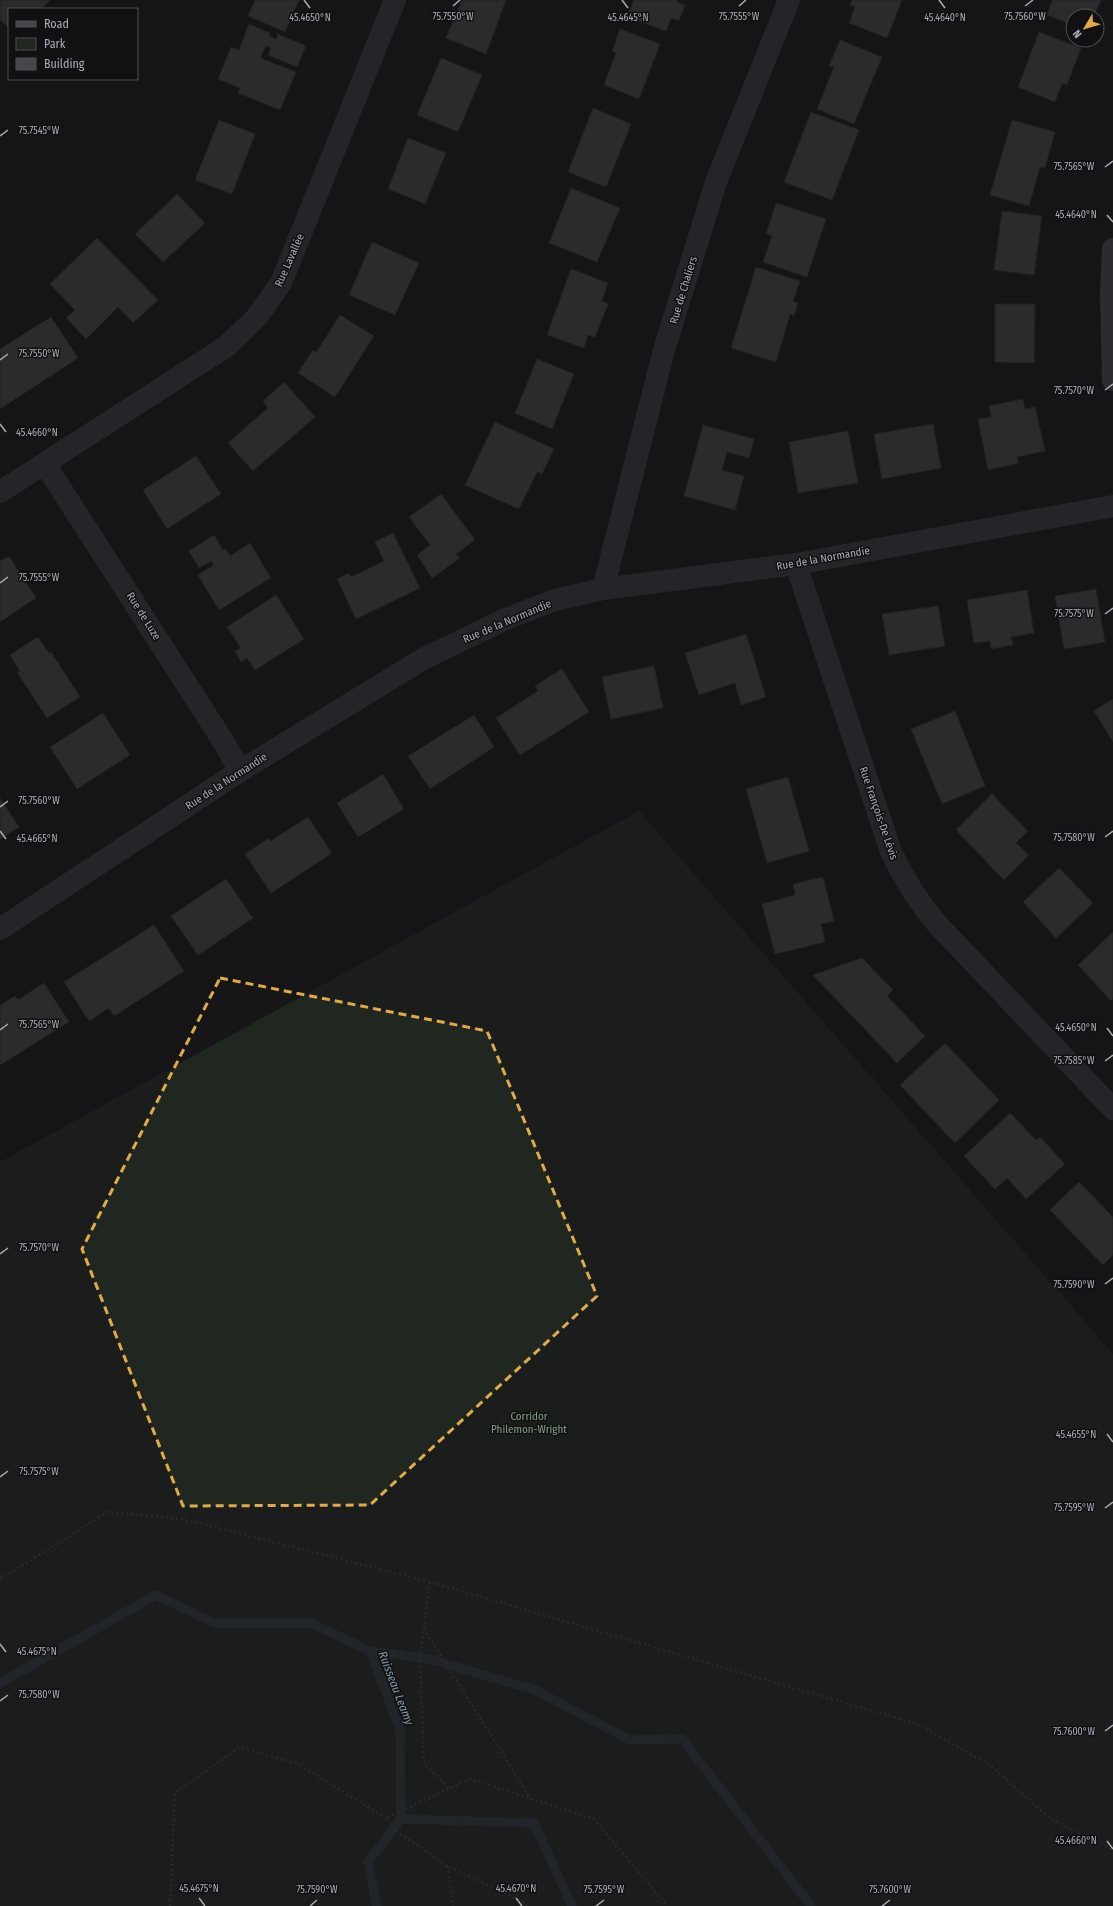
<svg xmlns="http://www.w3.org/2000/svg" width="1113" height="1906" viewBox="0 0 1113 1906" font-family="'Fira Sans Condensed',sans-serif">
	<style>
		.green { fill: #202721 }
		.lines { fill: none; stroke-linecap: round; stroke-linejoin: round }
		.stream { stroke: #30393f; stroke-width: 9 }
		.building { fill: #45464a; stroke: #303033 }
		.path { stroke: #3d3f43; stroke-width: 2.5; stroke-dasharray: 2 3; stroke-linecap: butt }
		.street { stroke: #37383c; stroke-width: 22 }
		.secondary { stroke: #46474c; stroke-width: 22 }
		.marked { fill: none; stroke: #e2aa44; stroke-width: 3; stroke-dasharray: 8 5; stroke-linejoin: round }
		.ticks { fill: none; stroke: #a9adb6; stroke-width: 1.5 }
		.labels { text-anchor: middle; stroke-width: 3; stroke-linejoin: round; paint-order: stroke }
		.street-label { font-size: 11px; fill: #a9adb6; stroke: #111113 }
		.park-label { font-size: 11px; fill: #82a083; stroke: #111113 }
		.water-label { font-size: 12px; font-style: italic; fill: #839bae; stroke: #111113 }
		.ticks-label { font-size: 10px; text-anchor: middle; fill: #a9adb6; stroke: #111113; stroke-width: 3; stroke-linejoin: round; paint-order: stroke }
	</style>
	<rect width="100%" height="100%" fill="#161618"/>
	<!-- green -->
	<path class="green" d="M 639,811 L 1113,1354 L 1113,1906 L 0,1906 L 0,1162 Z"/>
	<g class="lines">
		<!-- stream -->
		<path class="stream" d="M 370,1651 L 429,1659 L 535,1690 L 630,1740 L 682,1739 L 811,1906
			M 0,1683 L 156,1595 L 214,1623 L 311,1623 L 370,1651 L 400,1730 L 401,1819 L 534,1823 L 572,1906
			M 377,1906 L 368,1862 L 401,1819"/>
	</g>
	<!-- building -->
	<path class="building" d="M 0,0 L 50,0 L 41,9 L 9,9 L 9,28 L 0,20 Z
		M 255,0 L 299,0 L 285,32 L 248,16 Z
		M 462,0 L 506,0 L 486,54 L 446,38 Z
		M 634,0 L 678,0 L 677,2 L 685,5 L 679,20 L 671,18 L 666,31 L 627,17 Z
		M 852,0 L 902,0 L 887,38 L 849,23 L 855,7 L 850,5 Z
		M 1052,0 L 1101,0 L 1094,16 L 1073,16 L 1073,25 L 1047,15 Z
		M 249,24 L 270,33 L 269,36 L 276,39 L 278,34 L 306,46 L 297,67 L 268,55 L 271,48 L 266,46 L 260,58 L 296,72 L 280,110 L 238,93 L 240,88 L 218,79 L 231,47 L 239,50 Z
		M 620,29 L 660,44 L 639,99 L 604,85 L 616,53 L 612,51 Z
		M 1039,32 L 1081,48 L 1067,85 L 1062,83 L 1055,102 L 1018,87 Z
		M 840,40 L 882,57 L 854,124 L 817,109 L 834,67 L 829,66 Z
		M 441,58 L 482,75 L 458,132 L 417,115 Z
		M 593,108 L 631,124 L 606,187 L 568,172 Z
		M 811,112 L 859,130 L 832,200 L 784,182 Z
		M 219,120 L 255,134 L 232,194 L 195,180 Z
		M 1012,120 L 1055,132 L 1045,168 L 1040,167 L 1029,206 L 990,195 Z
		M 408,138 L 446,153 L 425,204 L 388,189 Z
		M 571,188 L 620,208 L 597,262 L 549,243 Z
		M 177,194 L 205,223 L 163,262 L 135,234 Z
		M 776,203 L 826,219 L 807,277 L 763,262 L 772,236 L 766,234 Z
		M 1002,211 L 1042,216 L 1034,275 L 994,270 Z
		M 97,238 L 158,300 L 133,323 L 118,307 L 86,339 L 66,318 L 75,310 L 50,284 Z
		M 372,242 L 419,263 L 395,315 L 349,295 Z
		M 756,267 L 800,281 L 793,301 L 798,303 L 794,316 L 790,314 L 776,362 L 731,348 Z
		M 571,269 L 608,283 L 602,301 L 608,304 L 595,337 L 588,335 L 584,348 L 547,335 Z
		M 995,304 L 1035,304 L 1034,363 L 995,362 Z
		M 340,315 L 374,336 L 335,397 L 298,373 L 313,350 L 316,353 Z
		M 51,317 L 78,358 L 0,409 L 0,349 Z
		M 537,359 L 574,374 L 552,429 L 515,413 Z
		M 284,382 L 315,417 L 253,471 L 228,443 L 268,408 L 263,401 Z
		M 1023,399 L 1025,409 L 1035,407 L 1045,451 L 1017,457 L 1019,463 L 988,470 L 978,419 L 991,417 L 989,406 Z
		M 495,422 L 554,449 L 542,474 L 537,472 L 519,509 L 465,485 Z
		M 933,424 L 941,468 L 882,479 L 874,434 Z
		M 703,425 L 754,439 L 749,458 L 727,452 L 722,470 L 744,476 L 735,510 L 684,496 Z
		M 848,431 L 858,483 L 798,493 L 789,442 Z
		M 196,456 L 221,494 L 167,529 L 143,490 Z
		M 441,494 L 475,540 L 456,554 L 460,558 L 432,578 L 417,555 L 430,545 L 409,517 Z
		M 393,533 L 420,588 L 356,619 L 337,579 L 349,573 L 351,577 L 384,561 L 375,542 Z
		M 214,535 L 223,550 L 225,548 L 230,556 L 250,543 L 271,578 L 219,610 L 198,575 L 214,565 L 211,561 L 199,568 L 189,551 Z
		M 9,556 L 36,598 L 0,622 L 0,561 Z
		M 1096,589 L 1105,642 L 1064,649 L 1055,596 Z
		M 1027,590 L 1034,633 L 1011,637 L 1013,645 L 991,649 L 990,641 L 974,643 L 967,600 Z
		M 276,595 L 304,639 L 255,670 L 247,658 L 241,662 L 235,651 L 241,648 L 227,627 Z
		M 938,606 L 945,646 L 889,655 L 882,614 Z
		M 746,634 L 766,697 L 741,705 L 735,683 L 699,695 L 685,653 Z
		M 38,637 L 49,653 L 51,652 L 80,697 L 47,718 L 17,672 L 20,671 L 10,655 Z
		M 654,666 L 663,708 L 611,719 L 602,677 Z
		M 562,669 L 589,712 L 520,755 L 496,718 L 538,691 L 535,686 Z
		M 1113,699 L 1113,742 L 1094,711 Z
		M 955,711 L 985,786 L 942,804 L 911,729 Z
		M 103,713 L 130,755 L 77,789 L 50,747 Z
		M 474,715 L 494,747 L 430,789 L 408,756 Z
		M 383,774 L 404,809 L 358,837 L 337,803 Z
		M 788,777 L 809,851 L 767,863 L 746,789 Z
		M 992,794 L 1028,831 L 1016,843 L 1029,855 L 1004,880 L 956,830 Z
		M 0,798 L 19,827 L 0,839 Z
		M 308,817 L 332,853 L 271,893 L 245,854 L 269,838 L 271,841 Z
		M 1059,868 L 1093,903 L 1056,938 L 1023,902 Z
		M 823,877 L 834,921 L 821,924 L 825,942 L 775,954 L 762,904 L 795,895 L 793,884 Z
		M 226,879 L 253,918 L 198,955 L 171,916 Z
		M 154,925 L 184,971 L 114,1016 L 109,1008 L 89,1021 L 64,982 Z
		M 1113,932 L 1113,999 L 1111,1001 L 1078,965 Z
		M 862,958 L 893,990 L 887,996 L 925,1036 L 897,1063 L 813,975 Z
		M 44,983 L 69,1022 L 0,1065 L 0,1005 L 15,996 L 18,1000 Z
		M 945,1043 L 999,1100 L 955,1143 L 900,1085 Z
		M 1010,1113 L 1036,1140 L 1040,1137 L 1065,1164 L 1026,1199 L 1007,1178 L 995,1189 L 964,1156 Z
		M 1079,1182 L 1113,1217 L 1113,1255 L 1103,1265 L 1050,1210 Z"/>
	<g class="lines">
		<!-- path -->
		<path class="path" d="M 0,1578 L 11,1573 L 107,1512 L 183,1519 L 430,1582 L 917,1724 L 990,1765 L 1051,1819 L 1113,1850
			M 430,1582 L 420,1658 L 424,1764 L 449,1788
			M 424,1629 L 531,1799
			M 447,1866 L 453,1906
			M 170,1906 L 175,1793 L 240,1747 L 298,1764 L 386,1818
			M 527,1906 L 524,1902 L 447,1866 L 394,1829 L 386,1818 L 470,1779 L 594,1819 L 667,1906"/>
		<!-- street -->
		<path class="street" d="M 45,464 L 223,741 L 240,771
			M 0,492 L 227,346 L 256,318 L 281,283 L 395,0
			M 796,564 L 891,852 C 904,879 918,902 938,925 L 1113,1109
			M 603,589 L 664,350 L 716,182 L 789,0
			M 0,929 L 240,771 L 423,659 L 508,618 L 555,600 L 603,589 L 796,564 L 1113,506"/>
		<!-- secondary -->
		<path class="secondary" d="M 1113,249 L 1111,293 L 1113,380"/>
	</g>
	<!-- marked area -->
	<path d="M0 0H1113V1906H0ZM 220,978 L 487,1031 L 597,1296 L 370,1505 L 183,1506 L 82,1249 Z" fill="#161618" fill-opacity=".55" fill-rule="evenodd"/>
	<path class="marked" d="M 220,978 L 487,1031 L 597,1296 L 370,1505 L 183,1506 L 82,1249 Z"/>
	<!-- ticks -->
	<path class="ticks" d="M 304,0 L 310,8M 622,0 L 628,8M 939,0 L 945,8M 453,6 L 460,0M 739,6 L 746,0M 1025,6 L 1033,0M 0,136 L 8,130M 1105,167 L 1113,161M 1107,215 L 1113,222M 0,360 L 8,354M 1105,390 L 1113,384M 0,424 L 6,432M 0,583 L 8,577M 1105,614 L 1113,608M 0,807 L 8,801M 0,831 L 6,839M 1105,837 L 1113,831M 1107,1028 L 1113,1036M 0,1030 L 8,1024M 1105,1061 L 1113,1055M 0,1254 L 8,1248M 1105,1284 L 1113,1278M 1107,1434 L 1113,1442M 0,1477 L 8,1471M 1105,1508 L 1113,1502M 0,1644 L 6,1652M 0,1701 L 8,1695M 1105,1731 L 1113,1725M 1107,1841 L 1113,1849M 199,1898 L 205,1906M 516,1898 L 522,1906M 310,1906 L 317,1900M 596,1906 L 604,1900M 882,1906 L 890,1900"/>
	<g class="labels">
		<!-- street labels -->
		<g class="street-label">
			<text transform="translate(289 260) rotate(-66)" y="4">Rue Lavallée</text>
			<text transform="translate(683 290) rotate(-73)" y="4">Rue de Chaliers</text>
			<text transform="translate(823 558) rotate(-10)" y="4">Rue de la Normandie</text>
			<text transform="translate(144 616) rotate(58)" y="4">Rue de Luze</text>
			<text transform="translate(507 621) rotate(-23)" y="4">Rue de la Normandie</text>
			<text transform="translate(226 781) rotate(-33)" y="4">Rue de la Normandie</text>
			<text transform="translate(879 813) rotate(71)" y="4">Rue François-De Lévis</text>
		</g>
		<!-- park labels -->
		<g class="park-label">
			<text x="529" y="1420">Corridor<tspan x="529" dy="13">Philemon-Wright</tspan></text>
		</g>
		<!-- water labels -->
		<g class="water-label">
			<text transform="translate(396 1688) rotate(69)" y="4">Ruisseau Leamy</text>
		</g>
	</g>
	<g class="ticks-label">
		<text x="453" y="20">75.7550°W</text>
		<text x="739" y="20">75.7555°W</text>
		<text x="1025" y="20">75.7560°W</text>
		<text x="310" y="21">45.4650°N</text>
		<text x="628" y="21">45.4645°N</text>
		<text x="945" y="21">45.4640°N</text>
		<text x="39" y="134">75.7545°W</text>
		<text x="1074" y="170">75.7565°W</text>
		<text x="1076" y="218">45.4640°N</text>
		<text x="39" y="357">75.7550°W</text>
		<text x="1074" y="394">75.7570°W</text>
		<text x="37" y="436">45.4660°N</text>
		<text x="39" y="581">75.7555°W</text>
		<text x="1074" y="617">75.7575°W</text>
		<text x="39" y="804">75.7560°W</text>
		<text x="1074" y="841">75.7580°W</text>
		<text x="37" y="842">45.4665°N</text>
		<text x="39" y="1028">75.7565°W</text>
		<text x="1076" y="1031">45.4650°N</text>
		<text x="1074" y="1064">75.7585°W</text>
		<text x="39" y="1251">75.7570°W</text>
		<text x="1074" y="1288">75.7590°W</text>
		<text x="1076" y="1438">45.4655°N</text>
		<text x="39" y="1475">75.7575°W</text>
		<text x="1074" y="1511">75.7595°W</text>
		<text x="37" y="1655">45.4675°N</text>
		<text x="39" y="1698">75.7580°W</text>
		<text x="1074" y="1735">75.7600°W</text>
		<text x="1076" y="1844">45.4660°N</text>
		<text x="199" y="1892">45.4675°N</text>
		<text x="516" y="1892">45.4670°N</text>
		<text x="317" y="1893">75.7590°W</text>
		<text x="604" y="1893">75.7595°W</text>
		<text x="890" y="1893">75.7600°W</text>
	</g>
	<!-- legend -->
	<rect x="8" y="8" width="130" height="72" fill="#111113" stroke="#4e4f54"/>
	<rect x="16" y="21" width="20" height="6" fill="#46474c" stroke="#4e4f54"/>
	<text x="44" y="28" font-size="12" fill="#a9adb6">Road</text>
	<rect x="16" y="38" width="20" height="12" fill="#202721" stroke="#4e4f54"/>
	<text x="44" y="48" font-size="12" fill="#a9adb6">Park</text>
	<rect x="16" y="58" width="20" height="12" fill="#45464a" stroke="#4e4f54"/>
	<text x="44" y="68" font-size="12" fill="#a9adb6">Building</text>
	<!-- north arrow -->
	<g transform="translate(1085 28) rotate(232)"><circle r="19" fill="#111113" stroke="#4e4f54"/>
	<path d="M0-3L7 15L0 10L-7 15Z" fill="#e2aa44"/>
	<text y="-6" font-size="11" font-weight="bold" text-anchor="middle" fill="#a9adb6">N</text>
	</g>
</svg>
